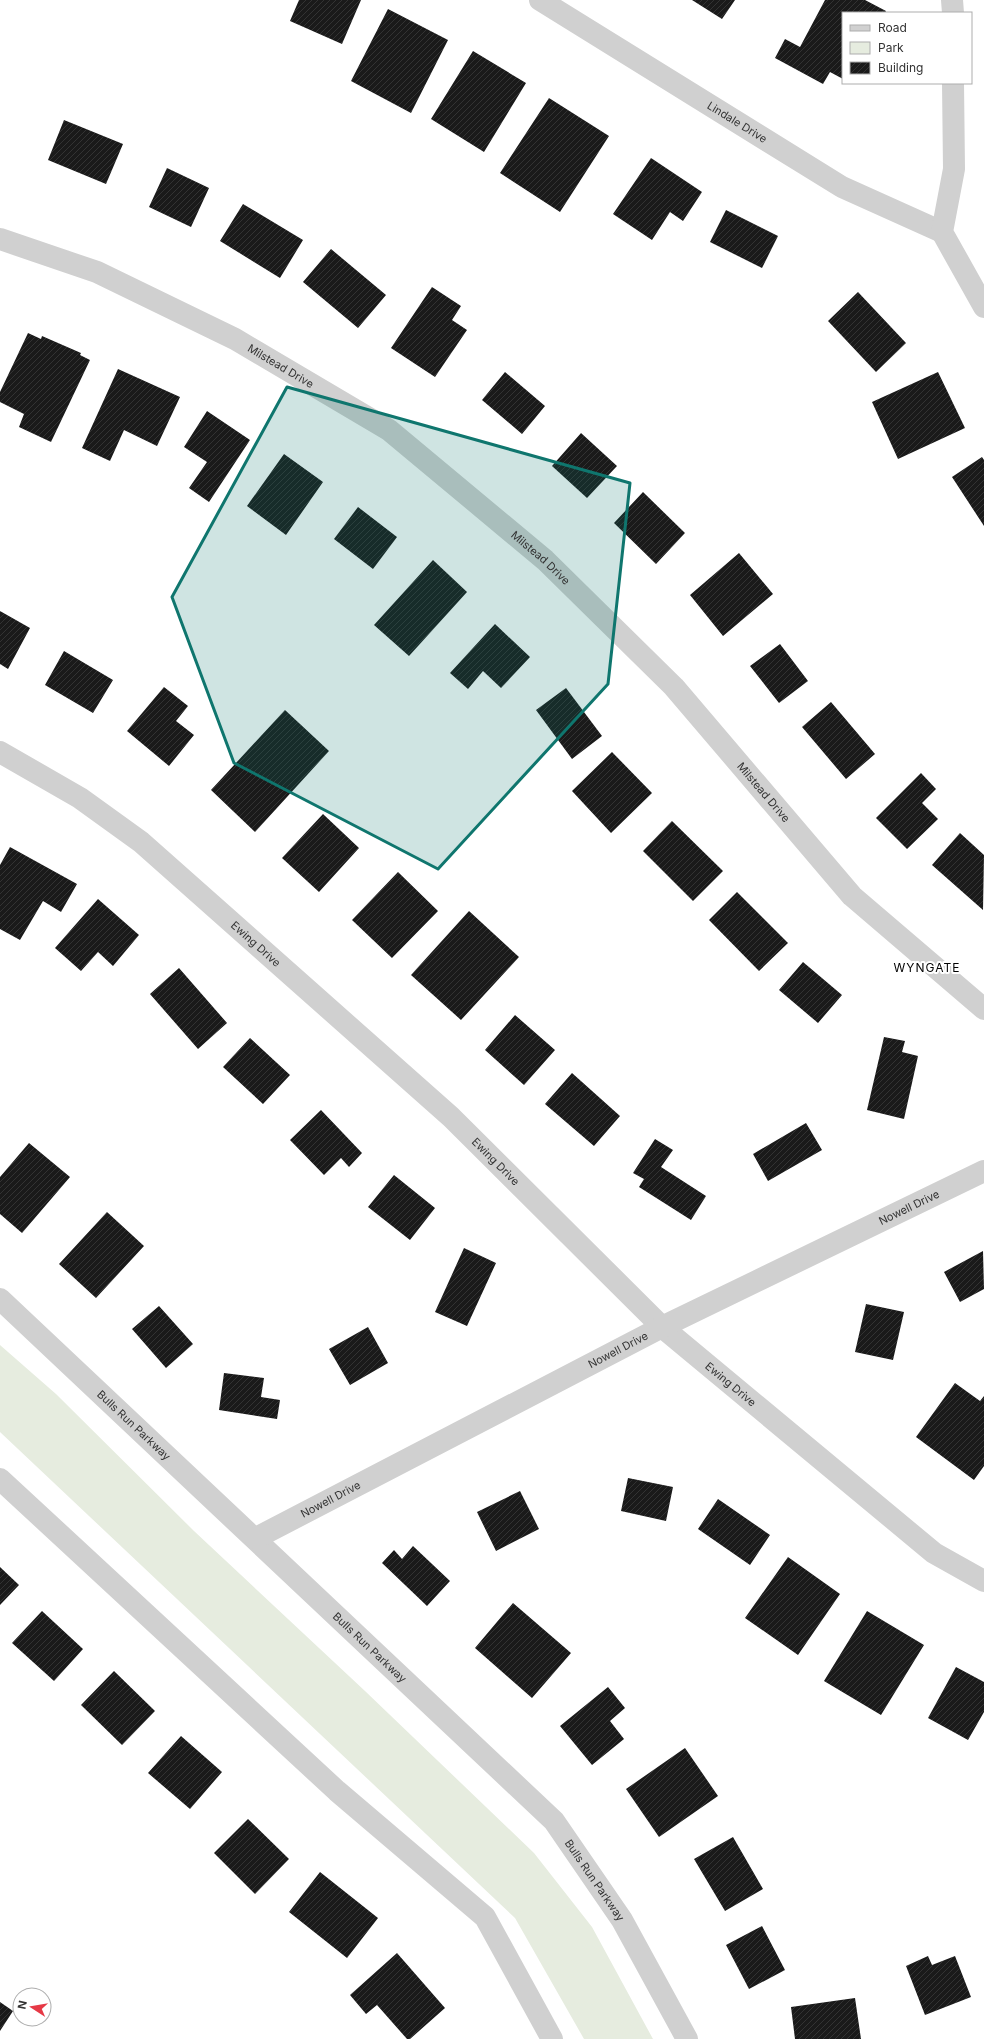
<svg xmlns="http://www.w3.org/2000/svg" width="984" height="2039" viewBox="0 0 984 2039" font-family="Inter,sans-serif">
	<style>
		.green { fill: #e6ecdf }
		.building { fill: url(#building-hatch) }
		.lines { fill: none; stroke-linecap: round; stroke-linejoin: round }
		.minor { stroke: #d0d0d0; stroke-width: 22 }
		.marked { fill: #0f766e; fill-opacity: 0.2; stroke: #0f766e; stroke-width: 3; stroke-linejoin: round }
		.labels { text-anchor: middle; stroke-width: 4; stroke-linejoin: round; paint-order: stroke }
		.street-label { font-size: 11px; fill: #333; stroke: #fff }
		.neighbourhood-label { font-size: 12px; letter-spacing: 1px; fill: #000; stroke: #fff }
	</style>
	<defs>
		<pattern id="building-hatch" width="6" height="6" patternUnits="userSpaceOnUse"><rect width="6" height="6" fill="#1a1a1a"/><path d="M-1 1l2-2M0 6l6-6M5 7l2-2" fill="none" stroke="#333"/></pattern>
	</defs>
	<rect width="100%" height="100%" fill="#fff"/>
	<!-- green -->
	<path class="green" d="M 0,1345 L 56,1394 L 194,1531 L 365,1691 L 534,1853 L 592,1927 L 653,2039 L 584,2039 L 515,1918 L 0,1432 Z"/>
	<!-- building -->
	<path class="building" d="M 299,0 L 361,0 L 342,44 L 290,21 Z
		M 692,0 L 735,0 L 722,19 Z
		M 825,0 L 865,0 L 886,11 L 885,13 L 843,13 L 843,79 L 830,72 L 823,84 L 775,58 L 785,39 L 800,47 Z
		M 388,9 L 448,40 L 411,113 L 351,81 Z
		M 473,51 L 526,83 L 484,152 L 431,119 Z
		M 549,98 L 609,136 L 560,212 L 500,173 Z
		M 64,120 L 123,144 L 106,184 L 48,160 Z
		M 651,158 L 702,192 L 683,221 L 670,212 L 652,240 L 613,214 Z
		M 167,168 L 209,188 L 191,227 L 149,207 Z
		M 243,204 L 303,240 L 280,278 L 220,241 Z
		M 726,210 L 778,236 L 762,268 L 710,242 Z
		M 331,249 L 386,295 L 358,328 L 303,282 Z
		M 432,287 L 461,306 L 452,320 L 467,330 L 435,377 L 391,348 Z
		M 858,292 L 906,343 L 876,372 L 828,321 Z
		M 28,333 L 41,339 L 42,336 L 81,353 L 80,355 L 90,360 L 51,442 L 19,427 L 24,414 L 0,402 L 0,392 Z
		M 118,369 L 180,397 L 157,446 L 124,430 L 110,461 L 82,448 Z
		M 505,372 L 545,406 L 522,434 L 482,400 Z
		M 938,372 L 965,428 L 898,459 L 872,402 Z
		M 207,411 L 250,440 L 209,502 L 189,488 L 207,462 L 184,447 Z
		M 581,433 L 617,466 L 587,498 L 552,466 Z
		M 284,454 L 323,482 L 286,535 L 247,506 Z
		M 982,457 L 984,460 L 984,526 L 952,477 Z
		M 643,492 L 685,533 L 656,564 L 614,523 Z
		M 358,507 L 397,537 L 373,569 L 334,539 Z
		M 739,553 L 773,594 L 723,636 L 690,595 Z
		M 433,560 L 467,592 L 409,656 L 374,625 Z
		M 0,611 L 30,628 L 8,669 L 0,664 Z
		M 495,624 L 530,657 L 501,688 L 483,671 L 468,689 L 450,673 Z
		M 780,644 L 808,681 L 779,703 L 750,666 Z
		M 64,651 L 113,680 L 93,713 L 45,685 Z
		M 164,687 L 188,706 L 176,721 L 194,735 L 169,766 L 127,731 Z
		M 566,688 L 602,736 L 572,759 L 536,710 Z
		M 831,702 L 875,754 L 846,779 L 802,727 Z
		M 285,710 L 329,751 L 255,832 L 211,790 Z
		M 612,752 L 652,793 L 611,833 L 572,791 Z
		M 921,773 L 936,789 L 922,803 L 938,819 L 907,849 L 876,818 Z
		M 323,814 L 359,848 L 319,892 L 282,858 Z
		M 672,821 L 723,871 L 693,901 L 643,851 Z
		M 960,833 L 984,855 L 983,910 L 932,865 Z
		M 10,847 L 77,884 L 61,912 L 43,901 L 20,940 L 0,929 L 0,865 Z
		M 398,872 L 438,911 L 392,958 L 352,920 Z
		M 737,892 L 788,943 L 759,971 L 709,920 Z
		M 98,899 L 139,935 L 113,966 L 98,952 L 81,971 L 55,948 Z
		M 469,911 L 519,957 L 461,1020 L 411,975 Z
		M 803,962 L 842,995 L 818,1023 L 779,990 Z
		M 179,968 L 227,1023 L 198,1049 L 150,994 Z
		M 515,1015 L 555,1050 L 524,1085 L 485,1050 Z
		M 884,1037 L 905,1041 L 902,1052 L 918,1056 L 904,1119 L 867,1110 Z
		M 250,1038 L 290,1075 L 263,1104 L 223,1067 Z
		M 572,1073 L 620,1116 L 594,1146 L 545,1104 Z
		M 321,1110 L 362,1153 L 349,1167 L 341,1158 L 324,1175 L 290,1140 Z
		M 806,1123 L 822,1150 L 768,1181 L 753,1154 Z
		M 655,1139 L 673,1150 L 661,1167 L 706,1196 L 691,1220 L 639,1187 L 644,1179 L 633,1173 Z
		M 29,1143 L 70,1177 L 22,1233 L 0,1214 L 0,1177 Z
		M 394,1175 L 435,1208 L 410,1240 L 368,1207 Z
		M 107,1212 L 144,1246 L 96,1298 L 59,1264 Z
		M 464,1248 L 496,1263 L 467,1326 L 435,1312 Z
		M 983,1251 L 984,1289 L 960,1302 L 944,1272 Z
		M 866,1304 L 904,1312 L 893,1360 L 855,1352 Z
		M 159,1306 L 193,1344 L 166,1368 L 132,1329 Z
		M 368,1327 L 388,1363 L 350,1385 L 329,1349 Z
		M 224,1373 L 264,1378 L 261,1397 L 280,1400 L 277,1419 L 219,1410 Z
		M 955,1383 L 980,1401 L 984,1396 L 984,1466 L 974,1480 L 916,1437 Z
		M 628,1478 L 673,1487 L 666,1521 L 621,1511 Z
		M 520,1491 L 539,1529 L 496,1551 L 477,1512 Z
		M 718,1499 L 770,1535 L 750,1565 L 698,1529 Z
		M 413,1546 L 450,1581 L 427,1606 L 382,1563 L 394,1550 L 402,1559 Z
		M 788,1557 L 840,1594 L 798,1655 L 745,1618 Z
		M 0,1567 L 19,1585 L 0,1605 Z
		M 513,1603 L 571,1653 L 532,1698 L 475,1648 Z
		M 42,1611 L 83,1649 L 54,1681 L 12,1643 Z
		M 867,1611 L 924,1645 L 881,1715 L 824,1681 Z
		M 956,1667 L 984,1682 L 984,1712 L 968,1740 L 928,1718 Z
		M 114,1671 L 155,1711 L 122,1745 L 81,1705 Z
		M 608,1687 L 625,1708 L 610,1721 L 624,1739 L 592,1765 L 560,1726 Z
		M 181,1736 L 222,1772 L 190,1809 L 148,1773 Z
		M 685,1748 L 718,1796 L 659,1837 L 626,1789 Z
		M 248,1819 L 289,1859 L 255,1894 L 214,1853 Z
		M 733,1837 L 763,1889 L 725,1911 L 694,1859 Z
		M 320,1872 L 378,1918 L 347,1958 L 289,1912 Z
		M 762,1926 L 785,1970 L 749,1989 L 726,1945 Z
		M 397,1953 L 445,2008 L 410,2039 L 407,2039 L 377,2005 L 366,2014 L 350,1995 Z
		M 928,1956 L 932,1965 L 955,1956 L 971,1997 L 925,2015 L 906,1966 Z
		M 855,1998 L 861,2039 L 795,2039 L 791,2007 Z
		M 0,2002 L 13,2011 L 0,2031 Z"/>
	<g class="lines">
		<!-- minor -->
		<g class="minor">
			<path id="s1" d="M 540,0 L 842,187 L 942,232"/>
			<path d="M 952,0 L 953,13"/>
			<path d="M 953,83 L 954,169 L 942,232 L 984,307"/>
			<path id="s2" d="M 0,239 L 97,272 L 235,339 L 389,430 L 545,560 L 674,687 L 852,896 L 984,1009"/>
			<path id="s3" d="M 0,752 L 80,798 L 141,842 L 451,1117 L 662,1327 L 934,1553 L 984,1581"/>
			<path id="s4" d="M 0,1299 L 554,1821 L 622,1920 L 687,2039"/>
			<path d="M 0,1479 L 337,1791 L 485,1917 L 552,2039"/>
			<path id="s5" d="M 256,1538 L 662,1327 L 984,1171"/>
		</g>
	</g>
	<!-- marked area -->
	<path class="marked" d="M 287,387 L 630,483 L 608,684 L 438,869 L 234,763 L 172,597 Z"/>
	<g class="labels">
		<!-- street labels -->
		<g class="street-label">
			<text dy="4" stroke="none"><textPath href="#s1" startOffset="232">Lindale Drive</textPath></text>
			<text dy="4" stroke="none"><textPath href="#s2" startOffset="309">Milstead Drive</textPath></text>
			<text dy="4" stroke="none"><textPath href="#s2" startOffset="633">Milstead Drive</textPath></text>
			<text dy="4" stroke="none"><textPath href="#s2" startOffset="957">Milstead Drive</textPath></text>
			<text dy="4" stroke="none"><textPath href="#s3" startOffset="321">Ewing Drive</textPath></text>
			<text dy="4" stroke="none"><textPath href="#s3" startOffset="645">Ewing Drive</textPath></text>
			<text dy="4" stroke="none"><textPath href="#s5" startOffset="732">Nowell Drive</textPath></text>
			<text dy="4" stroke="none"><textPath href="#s5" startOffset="408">Nowell Drive</textPath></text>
			<text dy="4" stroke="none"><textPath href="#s3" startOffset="969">Ewing Drive</textPath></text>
			<text dy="4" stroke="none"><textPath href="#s4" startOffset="184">Bulls Run Parkway</textPath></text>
			<text dy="4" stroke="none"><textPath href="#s5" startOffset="84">Nowell Drive</textPath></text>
			<text dy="4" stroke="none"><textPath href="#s4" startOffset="508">Bulls Run Parkway</textPath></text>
			<text dy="4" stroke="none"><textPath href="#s4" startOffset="833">Bulls Run Parkway</textPath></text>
		</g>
		<!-- neighbourhood labels -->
		<g class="neighbourhood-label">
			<text x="927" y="972">WYNGATE</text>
		</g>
	</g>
	<!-- legend -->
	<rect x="842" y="12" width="130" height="72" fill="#ffffff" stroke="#adadad"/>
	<rect x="850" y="25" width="20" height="6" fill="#d0d0d0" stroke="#adadad"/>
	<text x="878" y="32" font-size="12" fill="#333333">Road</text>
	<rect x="850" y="42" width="20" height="12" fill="#e6ecdf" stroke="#adadad"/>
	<text x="878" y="52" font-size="12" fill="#333333">Park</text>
	<rect x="850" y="62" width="20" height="12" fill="url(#building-hatch)" stroke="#adadad"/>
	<text x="878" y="72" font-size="12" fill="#333333">Building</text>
	<!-- north arrow -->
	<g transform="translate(32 2007) rotate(282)"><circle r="19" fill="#ffffff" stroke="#adadad"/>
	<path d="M0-3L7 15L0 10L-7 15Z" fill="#e63946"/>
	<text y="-6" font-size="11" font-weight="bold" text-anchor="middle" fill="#333333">N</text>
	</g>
</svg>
